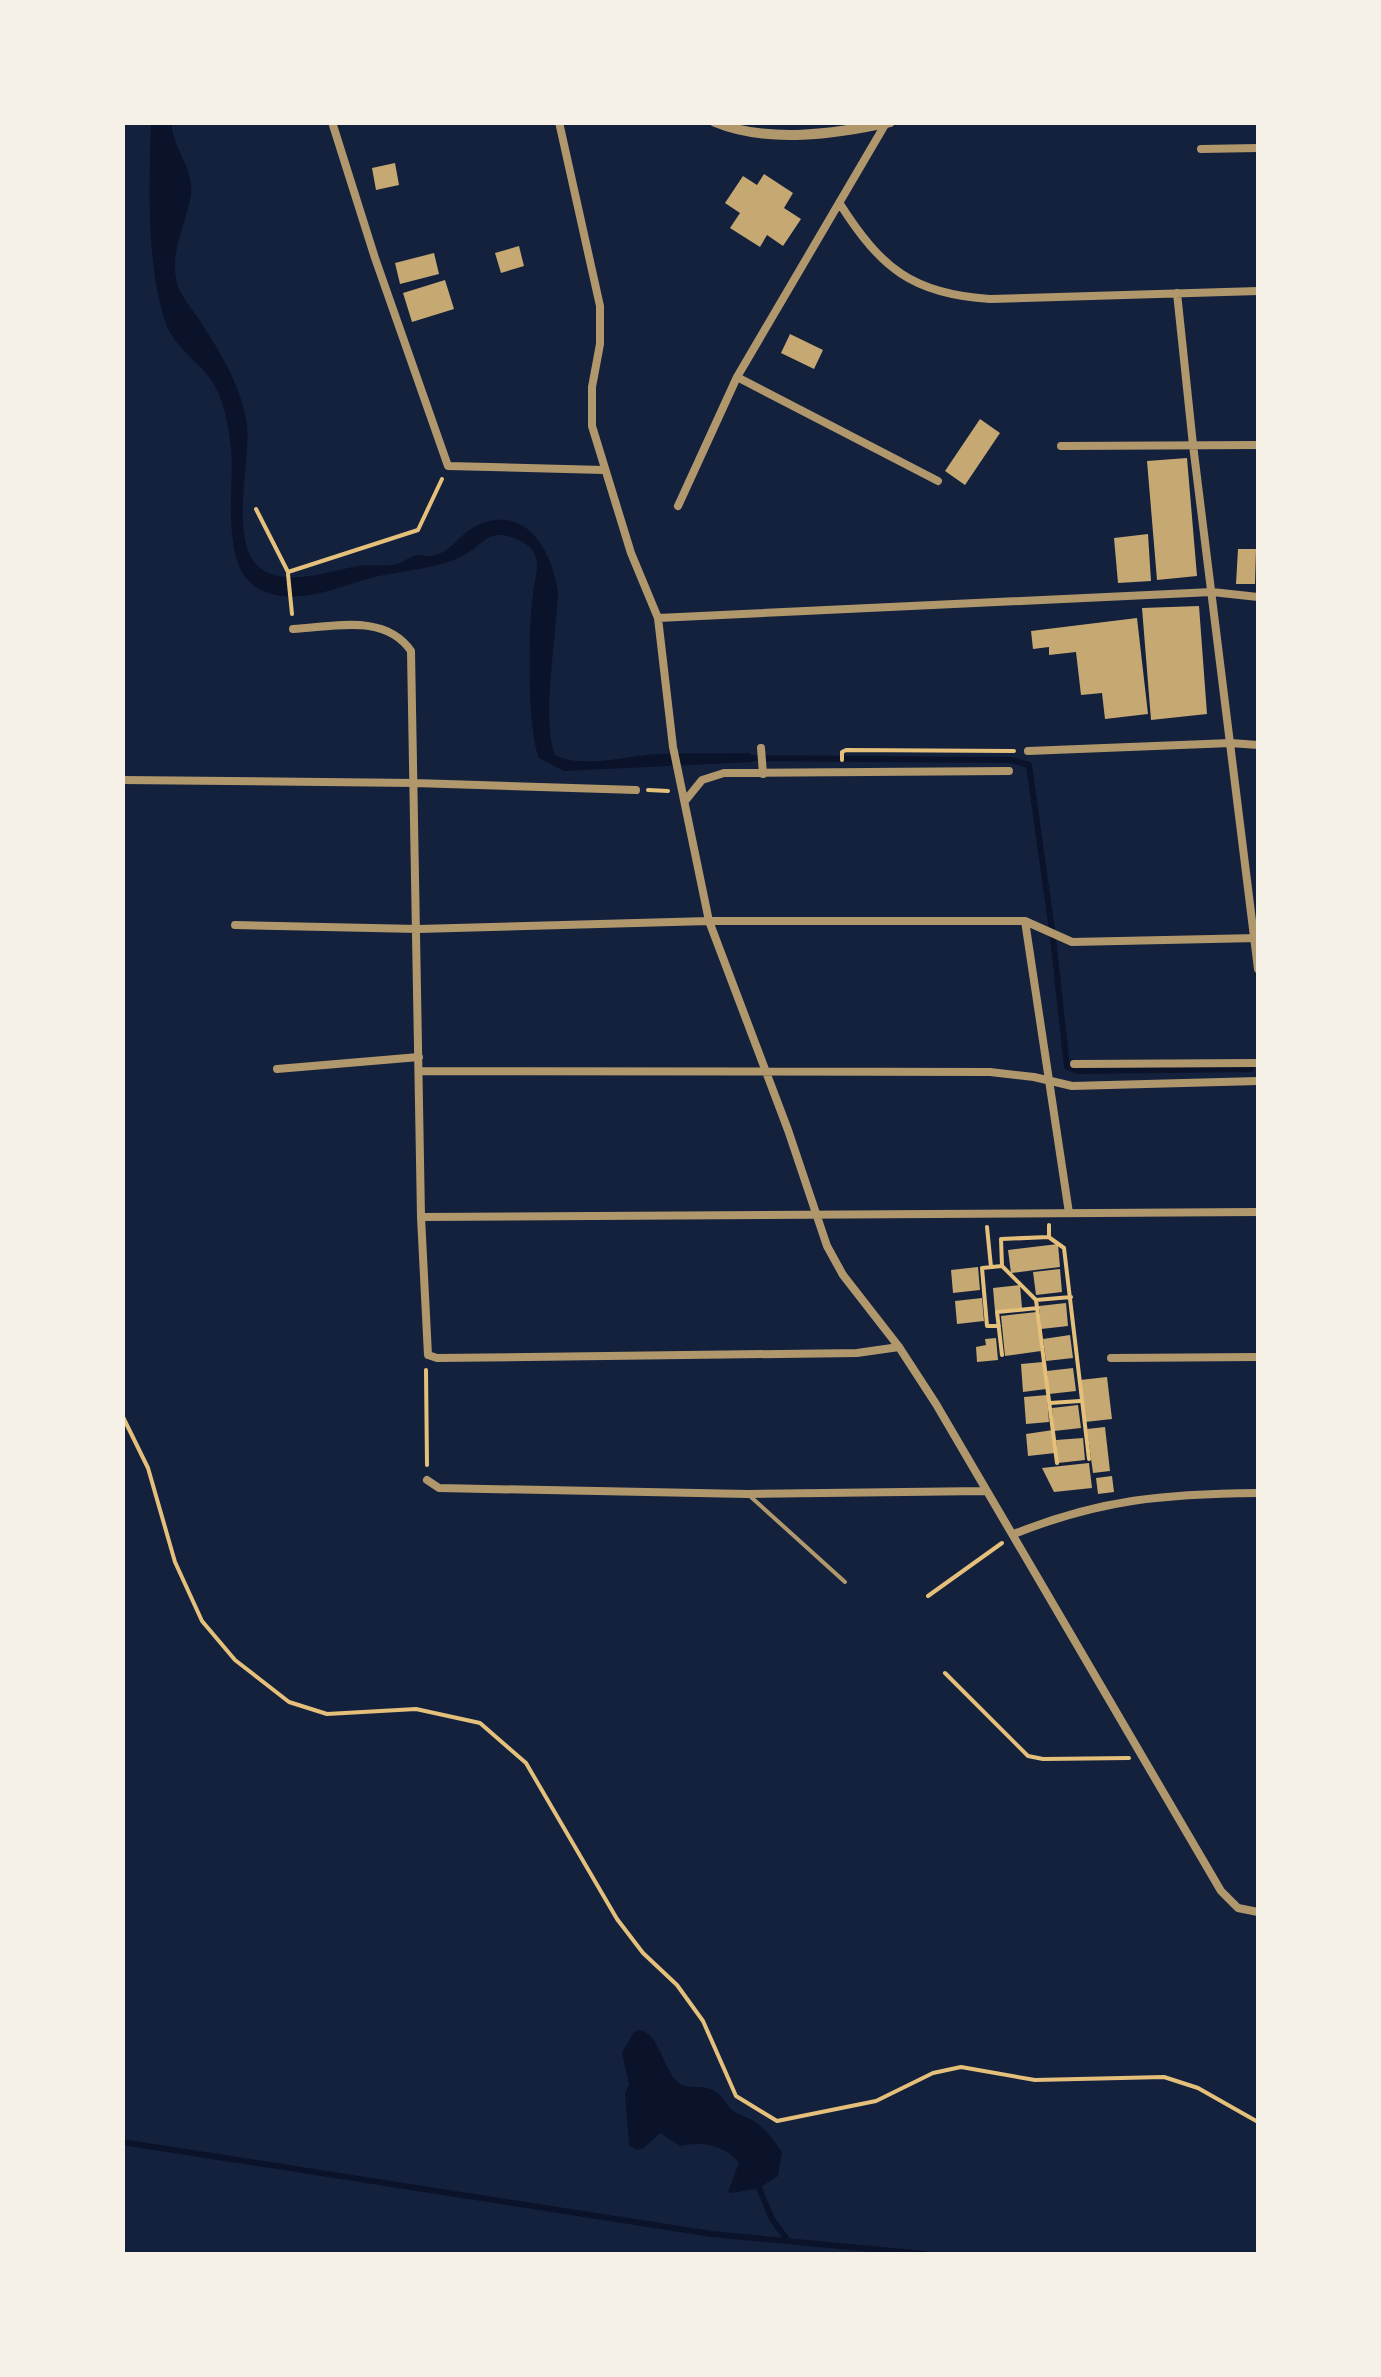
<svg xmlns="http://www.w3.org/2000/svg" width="1381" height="2377" viewBox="0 0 1381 2377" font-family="Raleway,sans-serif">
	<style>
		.water { fill: #0b132b }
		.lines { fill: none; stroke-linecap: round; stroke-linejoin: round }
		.stream { stroke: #0b132b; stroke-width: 6 }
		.building { fill: #c6a872 }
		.path { stroke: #e5c07b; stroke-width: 4 }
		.service { stroke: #b1986c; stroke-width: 4 }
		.minor { stroke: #b1986c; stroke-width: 8 }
		.tertiary { stroke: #b1986c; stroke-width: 10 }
	</style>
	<rect width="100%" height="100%" fill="#14213d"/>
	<!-- water -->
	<path class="water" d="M 151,123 L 172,123 C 172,149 194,167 191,194 C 187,223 169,251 177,283 C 180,296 193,310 200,321 C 221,353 241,386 247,424 C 252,459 226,547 263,570 C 292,587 330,570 359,566 C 372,564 384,567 397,564 C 404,562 410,556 417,555 C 422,554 427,557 432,556 C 450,553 461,533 476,526 C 525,502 552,550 558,592 C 557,634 541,720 555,755 C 583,769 625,756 656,754 C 687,753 719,754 750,753 L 753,762 L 564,771 L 539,758 C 527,728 528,628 533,593 C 534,580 542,561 532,550 C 525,541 509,535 498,535 C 485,536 477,548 466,554 C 438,570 402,570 371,578 C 337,587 297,607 261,590 C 218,570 235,486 231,449 C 229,426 223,395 209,377 C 193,357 171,344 164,318 C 146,259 149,183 151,123 Z
		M 639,2030 C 659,2032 663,2070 678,2082 C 688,2091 702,2083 714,2091 C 722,2095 725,2102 730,2108 C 737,2115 749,2117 757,2123 C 766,2130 775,2142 782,2152 L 778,2176 L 759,2188 L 732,2193 L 728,2192 L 739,2163 C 725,2145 701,2141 680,2146 L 660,2133 L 644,2148 L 637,2150 L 629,2145 L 625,2094 L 629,2084 L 622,2053 L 634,2032 Z"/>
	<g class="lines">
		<!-- stream -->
		<path class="stream" d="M 745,758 L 1011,760 L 1029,765 L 1053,938 L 1067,1067 L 1078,1071 L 1251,1069
			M 122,2142 L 712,2234 L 925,2254
			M 759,2188 L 772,2219 L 788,2241"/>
	</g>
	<!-- building -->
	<path class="building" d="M 395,163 L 399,185 L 376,190 L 372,168 Z
		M 764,174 L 793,193 L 784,208 L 801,219 L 783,246 L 767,235 L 760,247 L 730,228 L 740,213 L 725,203 L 743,176 L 757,185 Z
		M 519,246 L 524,266 L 501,273 L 495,253 Z
		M 434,253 L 439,274 L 400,284 L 395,263 Z
		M 445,280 L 454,309 L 412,322 L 403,293 Z
		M 790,334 L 823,350 L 814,369 L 781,353 Z
		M 980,419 L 1000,433 L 965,485 L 945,471 Z
		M 1187,458 L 1197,576 L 1157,580 L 1147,461 Z
		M 1148,534 L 1151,581 L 1118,583 L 1114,538 Z
		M 1238,549 L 1256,549 L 1255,584 L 1236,584 Z
		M 1199,606 L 1207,714 L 1151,720 L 1142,608 Z
		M 1137,618 L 1148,714 L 1105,719 L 1102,693 L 1081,695 L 1076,652 L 1049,655 L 1049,647 L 1033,649 L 1031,631 Z
		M 1058,1244 L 1060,1267 L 1011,1273 L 1008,1250 Z
		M 978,1267 L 980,1290 L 953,1293 L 951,1270 Z
		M 1060,1269 L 1062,1292 L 1036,1295 L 1033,1272 Z
		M 1020,1285 L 1022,1308 L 995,1311 L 993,1288 Z
		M 982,1298 L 984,1321 L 957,1324 L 955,1301 Z
		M 1066,1303 L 1068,1326 L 1041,1329 L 1039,1306 Z
		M 1037,1312 L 1041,1351 L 1005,1356 L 1001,1316 Z
		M 1070,1335 L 1073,1358 L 1046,1361 L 1043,1339 Z
		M 996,1338 L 998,1360 L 977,1362 L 976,1347 L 986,1345 L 985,1339 Z
		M 1043,1362 L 1046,1389 L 1023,1392 L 1021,1364 Z
		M 1073,1368 L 1076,1391 L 1049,1394 L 1047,1371 Z
		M 1107,1377 L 1112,1419 L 1085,1422 L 1080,1380 Z
		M 1047,1395 L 1049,1422 L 1026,1424 L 1024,1397 Z
		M 1078,1405 L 1081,1428 L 1054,1431 L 1052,1408 Z
		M 1105,1427 L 1110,1471 L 1093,1473 L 1087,1429 Z
		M 1053,1430 L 1055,1453 L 1028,1456 L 1026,1434 Z
		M 1083,1438 L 1085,1460 L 1058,1463 L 1056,1440 Z
		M 1089,1463 L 1092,1488 L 1054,1492 L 1042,1468 Z
		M 1112,1476 L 1114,1492 L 1098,1494 L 1096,1478 Z"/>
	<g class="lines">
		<!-- path -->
		<path class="path" d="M 256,509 L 288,572 L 418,530 L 442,479
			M 288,574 L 292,614
			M 842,760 L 842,752 L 846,750 L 1014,751
			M 648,790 L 668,791
			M 1049,1225 L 1049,1237 L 1001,1239 L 1002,1266 L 1036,1300 L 1057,1463
			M 987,1227 L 991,1267
			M 1050,1238 L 1064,1248 L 1089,1459
			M 1036,1300 L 1071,1297
			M 999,1326 L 987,1326 L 982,1268 L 1002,1266
			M 1002,1355 L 997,1312 L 1038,1308
			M 426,1370 L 427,1465
			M 1050,1403 L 1080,1401
			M 122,1415 L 148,1468 L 175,1562 L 202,1621 L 235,1660 L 289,1702 L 327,1714 L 416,1709 L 480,1723 L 526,1763 L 617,1919 L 643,1953 L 677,1985 L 703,2021 L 736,2096 L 777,2121 L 876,2101 L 933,2073 L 961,2067 L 1035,2080 L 1164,2077 L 1198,2088 L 1258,2122
			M 928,1596 L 1002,1543
			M 945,1673 L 1028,1756 L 1043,1759 L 1129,1758"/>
		<!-- service -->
		<path class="service" d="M 751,1497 L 845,1582"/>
		<!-- minor -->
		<path class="minor" d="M 332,122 L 375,258 L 448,466 L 604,470
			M 559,122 L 600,306 L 600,344 L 592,387 L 592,426 L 631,553 L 658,618 L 673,747 L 709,921 L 788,1130 L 827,1246 L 843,1275 L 899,1347 L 936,1404 L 1221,1891 L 1238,1908 L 1258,1912
			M 1201,149 L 1258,148
			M 840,204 C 881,268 912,294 990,299 L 1258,291
			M 1177,293 L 1193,445 L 1258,969
			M 737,377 L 938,481
			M 1061,446 L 1258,445
			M 678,506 L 737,377 L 886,123
			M 658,618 L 1212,592 L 1258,597
			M 293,629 C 334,627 385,613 411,651 L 421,1217 L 428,1355 L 437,1358 L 857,1353 L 899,1347
			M 761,748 L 763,774
			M 1028,751 L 1231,743 L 1258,745
			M 122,780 L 415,783 L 636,790
			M 685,801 L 702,780 L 724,773 L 1009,771
			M 1025,921 L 1069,1213
			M 235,925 L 418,929 L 709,921 L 1025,921 L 1072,942 L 1258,938
			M 1074,1064 L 1258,1063
			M 277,1069 L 419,1057
			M 419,1071 L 990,1072 L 1034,1077 L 1072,1086 L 1258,1081
			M 421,1217 L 1258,1212
			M 1111,1358 L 1258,1357
			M 427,1480 L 439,1488 L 748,1494 L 985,1491
			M 1014,1534 C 1101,1499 1165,1494 1258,1493"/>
		<!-- tertiary -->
		<path class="tertiary" d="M 715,122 C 768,144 836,134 890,122"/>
	</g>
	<!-- border -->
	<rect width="1381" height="2377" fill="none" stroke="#f6f1e7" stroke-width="250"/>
</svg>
